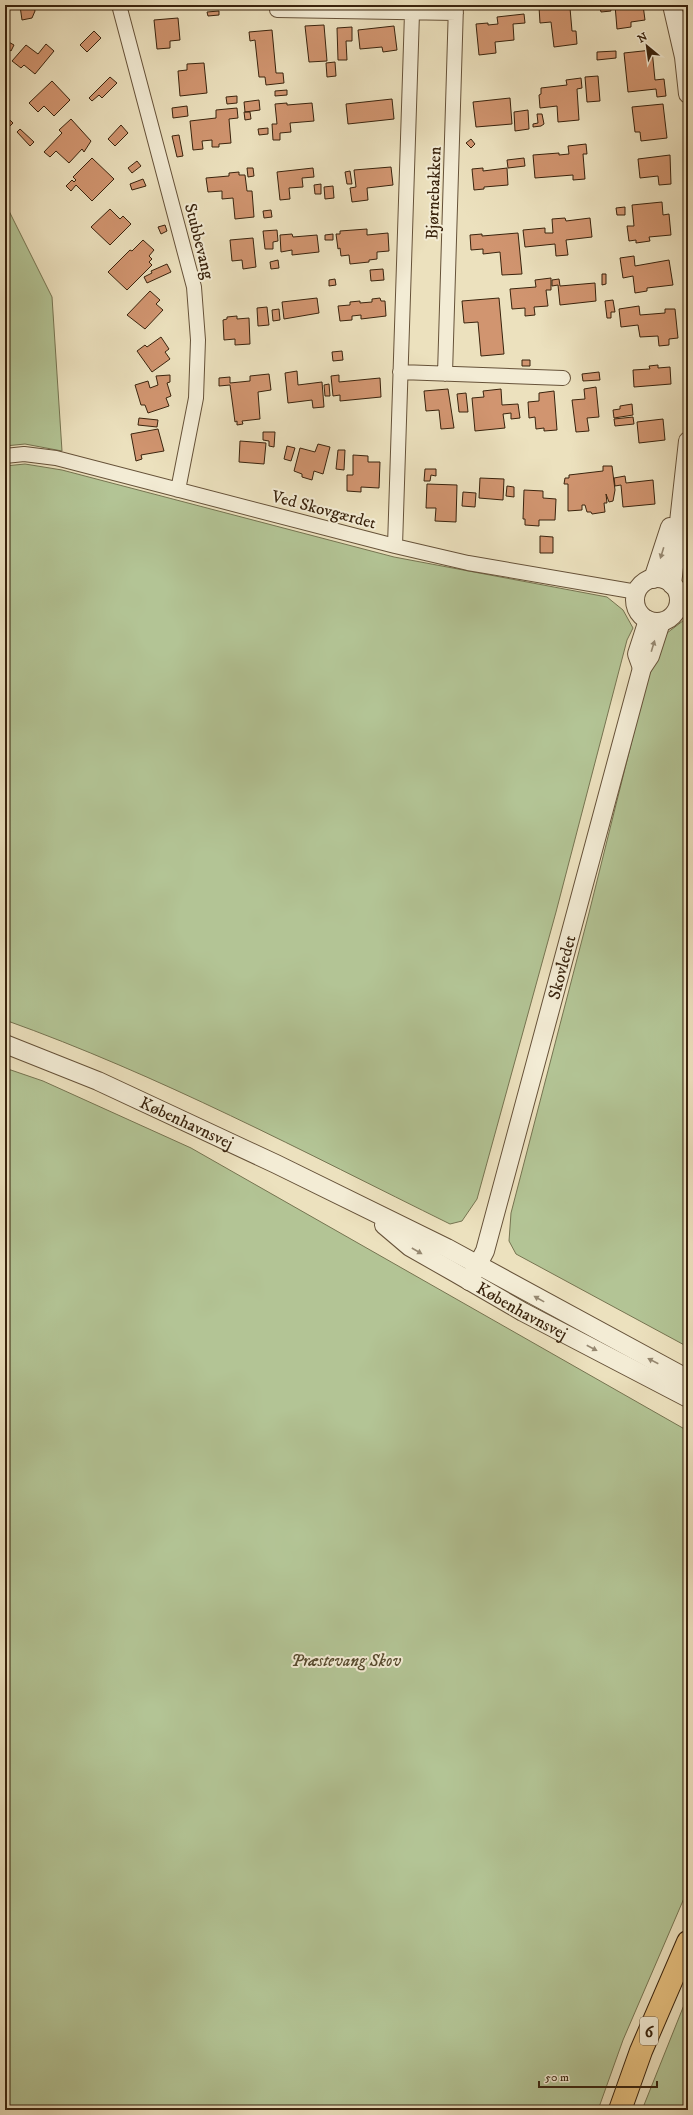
<svg xmlns="http://www.w3.org/2000/svg" width="693" height="2115" viewBox="0 0 693 2115" font-family="'IM FELL DW Pica',serif">
	<style>
		.green { fill: #b3c495; stroke: #767451 }
		.building { fill: #d19570; stroke: #39230d }
		.lines { fill: none; stroke-linecap: round; stroke-linejoin: round }
		.minor-casing { stroke: #665239; stroke-width: 16 }
		.tertiary-casing { stroke: #665239; stroke-width: 20 }
		.primary-casing { stroke: #39230d; stroke-width: 24 }
		.minor { stroke: #f3ecd5; stroke-width: 14 }
		.tertiary { stroke: #f3ecd5; stroke-width: 18 }
		.primary { stroke: #e6c07f; stroke-width: 22 }
		.oneway { fill: #968871 }
		.labels { text-anchor: middle; stroke-width: 4; stroke-linejoin: round; paint-order: stroke }
		.shield { fill: #f3ecd5; stroke: #715f49; stroke-width: 1 }
		.shield-label { font-size: 16px; font-weight: bold; fill: #39230d }
		.street-label { font-size: 17px; fill: #39230d; stroke: #f3ecd5 }
		.park-label { font-size: 17px; font-style: italic; fill: #584b2f; stroke: #f3ecd5 }
	</style>
	<rect width="100%" height="100%" fill="#ece1be"/>
	<filter id="stains"><feTurbulence type="fractalNoise" baseFrequency=".005" numOctaves="4"/><feColorMatrix values="0 0 0 0 .2 0 0 0 0 .09 0 0 0 0 .02 0 0 0 .5 -.17"/></filter>
	<radialGradient id="worn" r=".72"><stop offset=".6" stop-color="#630" stop-opacity="0"/><stop offset="1" stop-color="#630" stop-opacity=".3"/></radialGradient>
	<!-- green -->
	<path class="green" d="M 5,203 L 52,297 L 62,451 L 25,444 L 5,446 Z
		M 25,464 L 62,470 L 394,557 L 607,597 L 623,610 L 633,628 L 627,640 L 556,912 L 477,1199 L 462,1221 L 450,1224 C 304,1152 159,1075 5,1020 L 5,466 Z
		M 688,617 L 688,1347 L 516,1254 L 509,1241 L 511,1213 L 589,913 L 651,664 L 667,633 Z
		M 5,1068 L 43,1081 L 191,1148 L 688,1431 L 688,1889 L 623,2040 L 598,2110 L 5,2110 Z
		M 688,1995 L 688,2110 L 642,2110 Z"/>
	<!-- building -->
	<path class="building" d="M 34,5 L 35,11 L 32,18 L 22,20 L 20,6 Z
		M 474,5 L 488,5 L 488,8 L 475,9 Z
		M 591,5 L 612,5 L 613,7 L 610,7 L 611,11 L 601,12 L 600,8 L 592,9 Z
		M 615,5 L 643,5 L 645,20 L 631,22 L 631,27 L 617,29 Z
		M 551,6 L 551,9 L 570,8 L 572,31 L 576,31 L 577,44 L 554,47 L 551,22 L 540,23 L 539,7 Z
		M 219,11 L 219,15 L 208,16 L 207,12 Z
		M 524,14 L 525,23 L 513,24 L 514,40 L 495,42 L 496,53 L 479,55 L 476,24 L 488,23 L 488,25 L 498,24 L 497,17 Z
		M 178,18 L 180,40 L 170,41 L 170,48 L 157,49 L 154,20 Z
		M 324,25 L 327,61 L 309,62 L 305,26 Z
		M 394,26 L 397,50 L 383,52 L 382,47 L 360,49 L 358,30 Z
		M 352,27 L 352,41 L 346,41 L 347,60 L 338,60 L 337,28 Z
		M 272,30 L 276,73 L 283,73 L 284,83 L 266,85 L 265,77 L 259,77 L 255,40 L 250,41 L 249,32 Z
		M 94,31 L 101,38 L 87,52 L 80,45 Z
		M 5,40 L 14,45 L 11,51 L 7,48 L 5,50 Z
		M 46,44 L 54,51 L 35,74 L 24,65 L 21,68 L 12,61 L 26,45 L 38,54 Z
		M 652,50 L 655,80 L 664,79 L 666,96 L 657,97 L 656,89 L 628,92 L 624,53 Z
		M 616,51 L 616,58 L 597,60 L 597,52 Z
		M 335,62 L 336,76 L 327,77 L 326,63 Z
		M 204,63 L 207,93 L 180,96 L 178,71 L 187,70 L 187,64 Z
		M 598,76 L 600,101 L 587,102 L 585,77 Z
		M 110,77 L 117,83 L 102,98 L 99,95 L 92,101 L 89,98 Z
		M 581,78 L 582,88 L 577,89 L 579,120 L 558,122 L 557,106 L 540,108 L 539,95 L 541,94 L 541,88 L 567,85 L 566,80 Z
		M 52,81 L 70,100 L 54,116 L 44,106 L 38,112 L 29,103 Z
		M 287,90 L 287,95 L 275,96 L 275,91 Z
		M 237,96 L 237,103 L 227,104 L 226,97 Z
		M 510,98 L 512,124 L 476,127 L 473,102 Z
		M 392,99 L 394,119 L 348,124 L 346,104 Z
		M 259,100 L 260,110 L 245,112 L 244,102 Z
		M 287,103 L 287,105 L 312,103 L 314,121 L 290,123 L 291,132 L 280,133 L 280,140 L 273,140 L 272,124 L 277,124 L 275,104 Z
		M 663,104 L 667,138 L 641,141 L 640,132 L 635,132 L 632,107 Z
		M 187,106 L 188,116 L 173,118 L 172,108 Z
		M 237,108 L 238,118 L 229,119 L 231,143 L 219,144 L 219,147 L 212,147 L 212,140 L 202,141 L 203,149 L 193,150 L 190,121 L 216,118 L 216,110 Z
		M 528,110 L 529,129 L 515,131 L 514,112 Z
		M 244,112 L 250,112 L 251,119 L 245,120 Z
		M 537,114 L 542,114 L 544,124 L 541,126 L 533,127 L 533,124 L 538,123 Z
		M 9,119 L 13,123 L 6,130 L 5,123 Z
		M 71,119 L 91,141 L 84,152 L 82,149 L 69,163 L 56,151 L 50,157 L 44,152 L 62,133 L 59,130 Z
		M 121,125 L 128,133 L 115,146 L 108,139 Z
		M 268,128 L 268,134 L 259,135 L 258,129 Z
		M 20,129 L 34,142 L 30,146 L 17,132 Z
		M 179,135 L 183,156 L 177,157 L 172,136 Z
		M 471,139 L 475,144 L 471,148 L 466,143 Z
		M 586,144 L 587,154 L 583,154 L 585,179 L 573,180 L 573,175 L 535,178 L 533,155 L 559,153 L 559,155 L 569,154 L 568,146 Z
		M 670,155 L 671,184 L 659,185 L 658,176 L 640,178 L 638,159 Z
		M 92,158 L 114,179 L 92,201 L 76,185 L 71,191 L 66,186 L 72,180 L 74,182 L 76,180 L 73,177 Z
		M 524,158 L 525,166 L 508,168 L 507,160 Z
		M 137,161 L 141,166 L 132,173 L 128,168 Z
		M 391,167 L 393,185 L 367,188 L 368,200 L 352,202 L 350,188 L 356,187 L 354,170 Z
		M 247,168 L 253,168 L 254,176 L 248,177 Z
		M 313,168 L 314,177 L 302,178 L 303,187 L 289,188 L 290,199 L 280,200 L 277,172 Z
		M 483,168 L 483,171 L 507,168 L 508,185 L 484,187 L 484,189 L 474,190 L 472,169 Z
		M 350,171 L 352,184 L 347,184 L 345,172 Z
		M 239,172 L 239,175 L 245,175 L 247,191 L 252,191 L 254,217 L 235,219 L 233,198 L 222,199 L 222,191 L 208,192 L 206,178 L 229,176 L 229,173 Z
		M 143,179 L 146,186 L 132,190 L 130,184 Z
		M 321,184 L 321,194 L 315,194 L 314,185 Z
		M 333,186 L 334,198 L 325,199 L 324,187 Z
		M 662,202 L 663,215 L 669,214 L 671,235 L 649,237 L 650,241 L 636,243 L 636,240 L 629,241 L 627,226 L 634,226 L 632,205 Z
		M 625,207 L 625,215 L 617,215 L 616,208 Z
		M 110,209 L 120,219 L 123,216 L 131,224 L 110,245 L 91,227 Z
		M 271,210 L 272,217 L 264,218 L 263,211 Z
		M 565,218 L 566,221 L 590,218 L 592,237 L 566,240 L 568,255 L 556,256 L 555,244 L 525,247 L 523,230 L 545,228 L 545,233 L 553,233 L 552,219 Z
		M 165,225 L 167,231 L 161,234 L 158,227 Z
		M 367,229 L 367,235 L 388,233 L 389,251 L 377,252 L 377,259 L 369,260 L 369,262 L 350,264 L 349,255 L 341,256 L 340,248 L 338,249 L 336,234 L 340,234 L 340,231 Z
		M 277,230 L 278,241 L 273,242 L 273,249 L 265,249 L 263,231 Z
		M 518,233 L 522,274 L 502,275 L 500,252 L 483,254 L 483,249 L 471,250 L 470,235 L 482,234 L 482,236 Z
		M 292,234 L 293,237 L 317,235 L 319,252 L 292,255 L 292,250 L 281,252 L 280,235 Z
		M 333,234 L 333,240 L 325,240 L 325,235 Z
		M 253,238 L 256,267 L 243,269 L 242,260 L 232,261 L 230,240 Z
		M 143,240 L 154,250 L 149,256 L 152,259 L 149,262 L 152,265 L 127,290 L 108,272 L 130,250 L 132,251 Z
		M 634,256 L 635,266 L 669,260 L 673,285 L 647,288 L 647,291 L 635,293 L 633,276 L 623,278 L 620,258 Z
		M 278,260 L 279,268 L 271,269 L 270,262 Z
		M 167,264 L 171,272 L 147,283 L 144,277 L 152,273 L 151,271 Z
		M 383,269 L 384,280 L 371,281 L 370,270 Z
		M 602,274 L 606,274 L 606,284 L 602,285 Z
		M 551,278 L 551,290 L 546,290 L 548,306 L 534,307 L 535,315 L 525,316 L 525,308 L 512,309 L 510,289 L 536,287 L 535,280 Z
		M 335,279 L 336,285 L 329,286 L 329,280 Z
		M 559,279 L 560,286 L 595,283 L 596,301 L 560,305 L 558,285 L 552,286 L 552,280 Z
		M 150,291 L 160,300 L 156,304 L 163,310 L 145,329 L 127,315 Z
		M 317,298 L 319,313 L 284,319 L 282,302 Z
		M 380,298 L 381,301 L 385,301 L 386,316 L 361,319 L 361,315 L 352,316 L 352,320 L 340,321 L 338,306 L 350,305 L 350,302 L 360,301 L 360,303 L 372,302 L 372,299 Z
		M 499,298 L 504,354 L 481,356 L 478,322 L 464,323 L 462,301 Z
		M 613,300 L 615,312 L 611,312 L 611,318 L 607,318 L 605,301 Z
		M 639,306 L 640,315 L 665,313 L 665,309 L 675,309 L 678,338 L 669,339 L 669,345 L 659,346 L 658,336 L 640,337 L 638,325 L 621,327 L 619,309 Z
		M 267,307 L 269,325 L 258,326 L 257,308 Z
		M 279,309 L 280,320 L 273,321 L 272,310 Z
		M 237,316 L 237,319 L 249,318 L 250,344 L 235,345 L 235,339 L 224,340 L 223,320 L 227,319 L 227,317 Z
		M 161,337 L 169,349 L 165,352 L 170,359 L 152,372 L 137,351 L 145,345 L 147,347 Z
		M 342,351 L 343,360 L 333,361 L 332,352 Z
		M 522,360 L 530,360 L 530,366 L 522,366 Z
		M 658,365 L 658,368 L 670,367 L 671,384 L 634,387 L 633,370 L 650,369 L 649,366 Z
		M 297,371 L 298,385 L 322,382 L 324,407 L 313,408 L 312,400 L 288,403 L 285,373 Z
		M 599,372 L 600,380 L 583,381 L 582,374 Z
		M 269,374 L 271,390 L 258,392 L 260,419 L 242,421 L 243,424 L 237,425 L 237,421 L 235,422 L 230,385 L 219,386 L 219,378 L 230,377 L 230,383 L 250,381 L 250,376 Z
		M 170,375 L 170,382 L 167,383 L 171,396 L 166,398 L 169,406 L 148,413 L 145,405 L 141,405 L 135,385 L 148,381 L 150,388 L 158,385 L 156,376 Z
		M 339,375 L 339,382 L 380,378 L 381,397 L 340,401 L 340,395 L 333,396 L 331,376 Z
		M 329,384 L 330,396 L 325,396 L 324,385 Z
		M 596,387 L 599,417 L 587,418 L 589,431 L 576,432 L 572,400 L 585,399 L 584,389 Z
		M 448,389 L 454,428 L 441,429 L 439,410 L 426,411 L 424,391 Z
		M 501,389 L 502,405 L 518,404 L 520,418 L 511,419 L 511,413 L 503,414 L 505,428 L 475,431 L 472,398 L 484,397 L 483,391 Z
		M 554,391 L 557,430 L 544,431 L 544,428 L 536,429 L 535,417 L 529,418 L 528,402 L 539,401 L 539,393 Z
		M 466,393 L 468,412 L 459,412 L 457,394 Z
		M 632,404 L 633,415 L 614,418 L 613,410 L 620,409 L 620,406 Z
		M 633,417 L 634,424 L 615,426 L 614,419 Z
		M 139,418 L 158,420 L 157,427 L 138,425 Z
		M 663,419 L 665,440 L 639,443 L 637,422 Z
		M 158,429 L 164,451 L 141,455 L 142,459 L 136,461 L 131,434 Z
		M 263,432 L 275,432 L 274,447 L 269,446 L 269,441 L 263,440 Z
		M 240,441 L 266,443 L 264,464 L 239,462 Z
		M 318,444 L 330,447 L 323,474 L 314,471 L 312,480 L 302,477 L 302,474 L 294,471 L 300,448 L 315,452 Z
		M 287,446 L 295,448 L 291,461 L 284,459 Z
		M 338,450 L 345,450 L 344,470 L 336,469 Z
		M 353,455 L 368,456 L 368,462 L 380,462 L 379,488 L 361,487 L 361,492 L 347,491 L 347,475 L 353,475 Z
		M 603,466 L 612,466 L 615,490 L 613,501 L 609,502 L 606,494 L 607,503 L 604,503 L 605,512 L 592,514 L 591,512 L 587,512 L 585,505 L 582,505 L 582,510 L 568,511 L 568,484 L 564,484 L 565,478 L 569,478 L 569,475 L 603,471 Z
		M 425,469 L 436,469 L 436,476 L 431,475 L 430,481 L 424,481 Z
		M 625,476 L 626,483 L 653,480 L 655,504 L 623,507 L 621,485 L 615,486 L 614,478 Z
		M 480,478 L 504,479 L 503,500 L 479,498 Z
		M 427,484 L 457,485 L 456,522 L 435,521 L 436,508 L 426,508 Z
		M 507,486 L 514,487 L 514,497 L 506,496 Z
		M 524,490 L 543,491 L 543,498 L 556,499 L 555,520 L 539,520 L 539,526 L 525,525 L 525,519 L 523,519 Z
		M 463,492 L 476,493 L 475,507 L 462,506 Z
		M 540,536 L 553,537 L 553,553 L 540,553 Z"/>
	<g class="lines">
		<defs>
			<path id="minor" d="M 119,5 L 194,287 L 198,340 L 196,398 L 178,490
				M 277,10 L 456,13
				M 400,372 L 563,378
				M 445,374 L 456,5
				M 5,456 L 24,454 L 56,458 L 395,546 L 468,563 L 637,592
				M 395,546 L 412,13
				M 679,603 L 688,602"/>
			<g id="tertiary">
				<path d="M 672,5 L 684,57 L 688,94"/>
				<circle cx="657" cy="600" r="22"/>
				<path d="M 653,579 L 670,527"/>
				<path d="M 672,585 L 688,441"/>
				<path d="M 642,668 L 637,654 L 648,620"/>
				<path id="s1" d="M 5,1044 L 98,1081 L 276,1164 L 447,1248 L 688,1379"/>
				<path id="s2" d="M 384,1225 L 410,1247 L 454,1272 L 523,1312 L 688,1398"/>
				<path id="s3" d="M 469,1281 L 485,1251 L 642,668 L 650,656 L 661,622"/>
			</g>
			<path id="primary" d="M 620,2110 L 641,2051 L 688,1942"/>
		</defs>
		<!-- minor casing -->
		<use href="#minor" class="minor-casing"/>
		<!-- tertiary casing -->
		<use href="#tertiary" class="tertiary-casing"/>
		<!-- primary casing -->
		<use href="#primary" class="primary-casing"/>
		<!-- minor -->
		<use href="#minor" class="minor"/>
		<!-- tertiary -->
		<use href="#tertiary" class="tertiary"/>
		<!-- primary -->
		<use href="#primary" class="primary"/>
	</g>
	<!-- one-way arrows -->
	<defs><path id="oneway-solid" d="M-6-.8H1V-3.2L6.5 0L1 3.2V.8H-6Z"/></defs>
	<g class="oneway">
		<use href="#oneway-solid" transform="translate(662 553) rotate(107)"/>
		<use href="#oneway-solid" transform="translate(653 646) rotate(-73)"/>
		<use href="#oneway-solid" transform="translate(417 1251) rotate(30)"/>
		<use href="#oneway-solid" transform="translate(539 1299) rotate(-151)"/>
		<use href="#oneway-solid" transform="translate(592 1348) rotate(28)"/>
		<use href="#oneway-solid" transform="translate(653 1361) rotate(-153)"/>
	</g>
	<g class="labels">
		<!-- shield labels -->
		<rect class="shield" x="640" y="2017" width="18" height="28" rx="3"/>
		<g class="shield-label">
			<text x="649" y="2037">6</text>
		</g>
		<!-- street labels -->
		<g class="street-label">
			<text transform="translate(433 193) rotate(-88)" y="6">Bjørnebakken</text>
			<text transform="translate(200 241) rotate(76)" y="6">Stubbevang</text>
			<text transform="translate(324 509) rotate(15)" y="6">Ved Skovgærdet</text>
			<text dy="6" stroke="none"><textPath href="#s3" startOffset="328">Skovledet</textPath></text>
			<text dy="6" stroke="none"><textPath href="#s1" startOffset="198">Københavnsvej</textPath></text>
			<text dy="6" stroke="none"><textPath href="#s2" startOffset="163">Københavnsvej</textPath></text>
		</g>
		<!-- park labels -->
		<g class="park-label">
			<text x="346" y="1666">Præstevang Skov</text>
		</g>
	</g>
	<!-- margin -->
	<rect width="693" height="2115" fill="none" stroke="#ece1be" stroke-width="20"/>
	<rect x="6" y="6" width="681" height="2103" fill="none" stroke="#39230d" stroke-width="2"/>
	<rect x="10" y="10" width="673" height="2095" fill="none" stroke="#39230d"/>
	<!-- north arrow -->
	<g transform="translate(647 46) rotate(331)" stroke="#f3ecd5" stroke-width="3" paint-order="stroke">
	<path d="M0-3L7 15L0 10L-7 15Z" fill="#39230d"/>
	<text y="-6" font-size="11" font-weight="bold" text-anchor="middle" fill="#39230d">N</text>
	</g>
	<!-- scale -->
	<path d="M539 2081v6h118v-6" fill="none" stroke="#39230d" stroke-width="2"/>
	<text x="545" y="2081" font-size="12" fill="#39230d" stroke="#f3ecd5" stroke-width="3" paint-order="stroke">50 m</text>
	<rect width="100%" height="100%" filter="url(#stains)"/>
	<rect width="100%" height="100%" fill="url(#worn)"/>
</svg>
